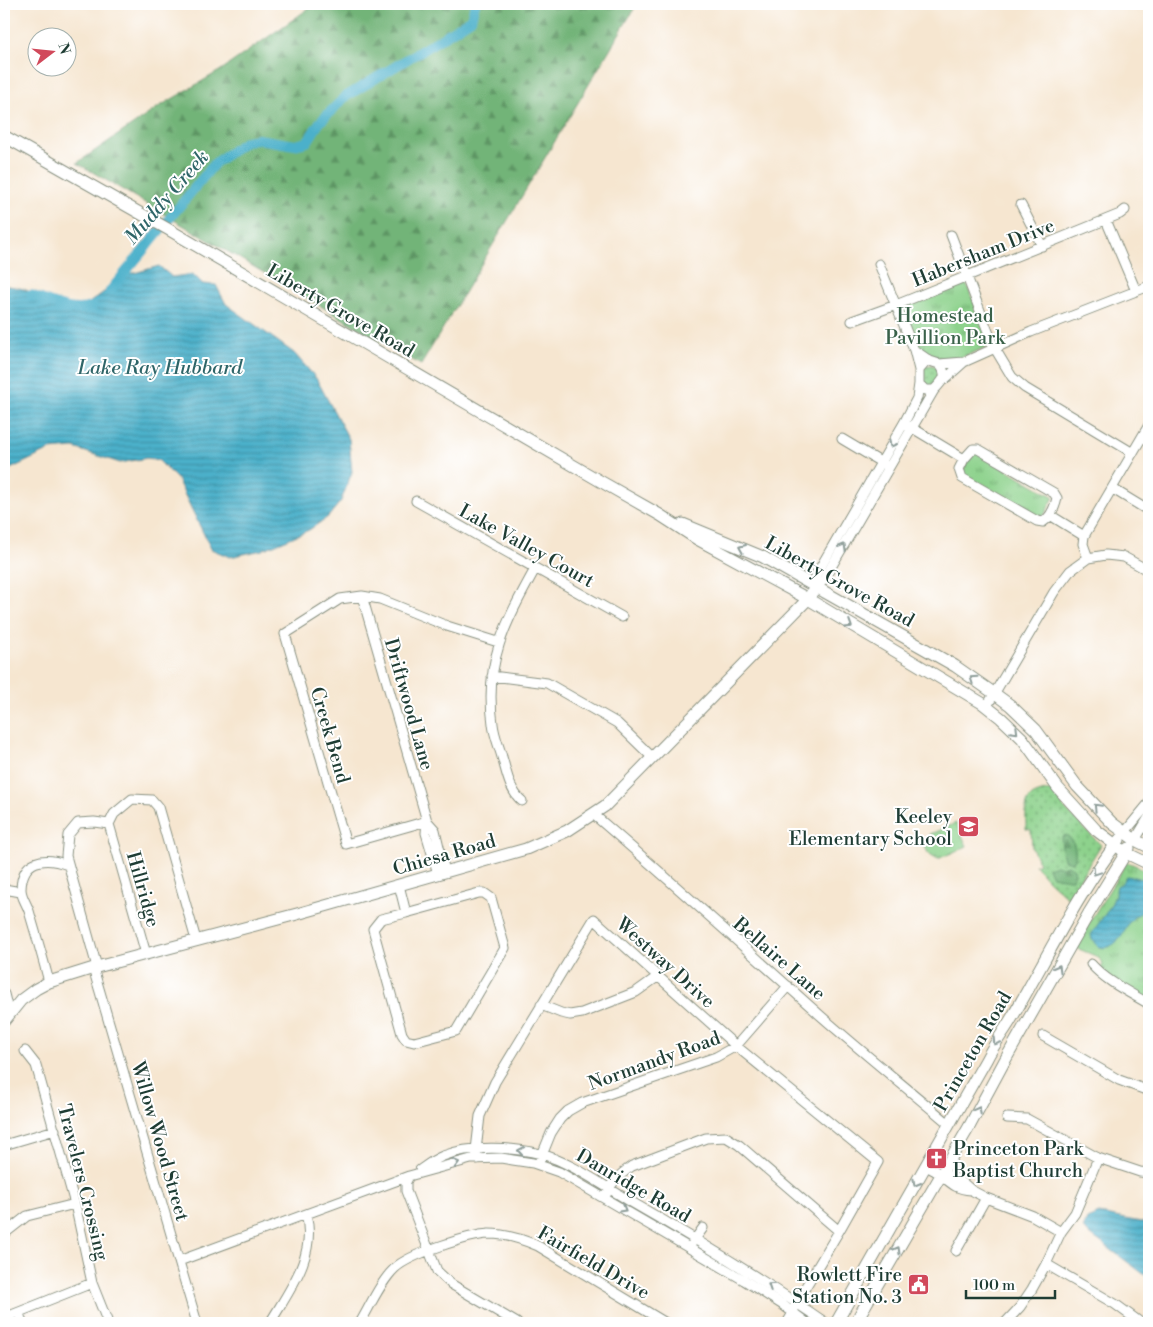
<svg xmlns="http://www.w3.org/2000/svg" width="1153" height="1327" viewBox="0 0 1153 1327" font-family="'Libre Bodoni',serif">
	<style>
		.grass { fill: url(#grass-dots); stroke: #568860 }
		.forest { fill: url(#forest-firs); stroke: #487856 }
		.park { fill: url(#park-tufts); stroke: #568860 }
		.water { fill: url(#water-rules); stroke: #35767f }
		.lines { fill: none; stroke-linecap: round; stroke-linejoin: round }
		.river { stroke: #4bb0ca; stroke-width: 10 }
		.minor-casing { stroke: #8a9282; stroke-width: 11 }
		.major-casing { stroke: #8a9282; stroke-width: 13 }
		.minor { stroke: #fff; stroke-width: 9 }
		.major { stroke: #fff; stroke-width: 11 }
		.oneway { stroke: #8f9e9a }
		.labels { text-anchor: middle; stroke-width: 4; stroke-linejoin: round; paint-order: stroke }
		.street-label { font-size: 19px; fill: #1f3d34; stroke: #fff }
		.park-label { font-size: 19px; fill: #3a624a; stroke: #fff }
		.poi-label { font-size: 19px; fill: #1f3d34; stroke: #fff; text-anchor: end }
		.water-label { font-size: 20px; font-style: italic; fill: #2e6568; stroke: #fff }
	</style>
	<defs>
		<pattern id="grass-dots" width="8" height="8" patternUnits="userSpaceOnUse" patternTransform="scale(1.25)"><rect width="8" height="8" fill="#8dd28c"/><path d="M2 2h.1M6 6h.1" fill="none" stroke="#73ac73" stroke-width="1.8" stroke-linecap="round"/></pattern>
		<pattern id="forest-firs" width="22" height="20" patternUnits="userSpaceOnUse" patternTransform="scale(1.25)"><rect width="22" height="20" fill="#72b478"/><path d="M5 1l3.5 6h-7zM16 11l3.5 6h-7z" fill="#5d9463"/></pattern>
		<pattern id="park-tufts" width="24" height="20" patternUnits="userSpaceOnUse" patternTransform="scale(1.25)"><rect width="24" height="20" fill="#8dd28c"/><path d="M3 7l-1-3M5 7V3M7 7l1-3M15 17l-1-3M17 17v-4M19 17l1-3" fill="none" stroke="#73ac73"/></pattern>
		<pattern id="water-rules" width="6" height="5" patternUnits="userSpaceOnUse" patternTransform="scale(1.25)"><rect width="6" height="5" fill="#4bb0ca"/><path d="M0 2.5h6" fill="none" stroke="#3e90a5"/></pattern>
	</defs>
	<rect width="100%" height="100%" fill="#fff"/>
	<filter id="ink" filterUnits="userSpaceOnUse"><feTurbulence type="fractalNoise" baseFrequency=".02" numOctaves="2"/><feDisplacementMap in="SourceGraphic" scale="10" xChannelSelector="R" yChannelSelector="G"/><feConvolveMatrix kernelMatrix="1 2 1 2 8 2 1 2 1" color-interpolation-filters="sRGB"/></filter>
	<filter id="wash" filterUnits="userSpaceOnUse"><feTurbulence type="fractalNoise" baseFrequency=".0096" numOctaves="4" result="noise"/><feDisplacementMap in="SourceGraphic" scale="20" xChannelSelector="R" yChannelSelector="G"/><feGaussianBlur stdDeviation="1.12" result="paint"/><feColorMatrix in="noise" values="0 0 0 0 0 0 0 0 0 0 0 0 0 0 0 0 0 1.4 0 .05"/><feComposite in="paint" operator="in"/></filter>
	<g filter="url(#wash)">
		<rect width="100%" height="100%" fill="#f6e6d0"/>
		<!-- grass -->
		<path class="grass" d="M 931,365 L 938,367 L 941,374 C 938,381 935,387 927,388 L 922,383 L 924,367 Z
			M 1053,790 L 1064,808 L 1101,845 L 1068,898 L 1048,880 L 1035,865 L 1039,863 L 1032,848 L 1031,830 L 1026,829 C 1026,802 1022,794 1053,790 Z"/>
		<!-- forest -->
		<path class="forest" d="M 315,4 L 637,4 L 421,365 L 77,163 L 160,106 L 221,70 Z
			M 1066,835 C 1075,840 1076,850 1075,859 L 1072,862 L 1064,860 C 1063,856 1060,840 1062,837 Z
			M 1056,865 L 1061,867 L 1068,865 L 1074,869 L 1075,873 L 1072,879 L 1069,879 L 1052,876 L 1048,868 Z"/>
		<!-- park -->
		<path class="park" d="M 965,281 L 992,345 C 965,355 940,373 917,347 C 912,341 904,317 900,308 Z
			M 975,451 L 1054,497 L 1042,519 L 960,475 Z
			M 956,823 L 967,846 L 938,859 L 928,853 L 924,844 L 932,839 L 930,834 Z
			M 1127,862 L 1149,871 L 1149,1004 L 1099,974 L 1103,964 L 1098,957 L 1074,947 Z"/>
		<!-- water -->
		<path class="water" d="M 159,266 L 172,277 L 193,274 L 203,284 L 216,285 L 226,304 L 294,353 L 316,378 L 349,439 L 352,472 L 341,501 L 328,517 L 309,530 L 262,550 L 230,557 L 211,549 L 177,479 L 158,460 L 147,458 L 120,463 L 74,448 L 50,450 L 4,472 L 4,285 L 24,289 L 66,311 L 78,311 L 127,275 Z
			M 1126,876 L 1134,877 L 1149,881 L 1149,910 C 1142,912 1137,914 1132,919 C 1127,924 1125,931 1121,937 C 1112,949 1096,954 1091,935 C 1101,918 1114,907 1117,886 L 1121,884 Z
			M 1099,1214 L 1141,1222 L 1149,1221 L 1149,1278 L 1083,1229 L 1087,1219 Z"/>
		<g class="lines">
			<!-- river -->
			<path class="river" d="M 110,291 L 215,163 L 246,141 L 258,139 L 295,145 L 307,142 L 320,122 L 345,97 L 442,38 L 471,19 L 475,4
				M 31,295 C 50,302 73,315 93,306"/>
		</g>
	</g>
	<g filter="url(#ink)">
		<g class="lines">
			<defs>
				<path id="minor" d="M 1021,205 L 1042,246
					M 1106,220 L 1136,291
					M 951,235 L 994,347 L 1012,377 L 1025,388 L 1133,453
					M 879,264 L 914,350
					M 852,321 L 896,305 L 1120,214 L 1125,210
					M 964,362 L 1031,332 L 1149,286
					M 939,364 C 949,375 943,381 934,390 L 925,390 L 919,384 L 919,370 L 925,363 L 930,361 L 939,364 L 964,362 L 944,380
					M 919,370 L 914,350 L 930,361
					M 904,423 L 964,459 L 959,469 L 962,478 L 1037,521 L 1043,522 C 1051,517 1055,507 1057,498 L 1054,493 L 978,449 L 973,449 L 964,459
					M 842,439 L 884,464
					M 1113,489 L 1149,511
					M 416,501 L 622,617
					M 1050,515 L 1084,536
					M 1088,558 L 1083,544 L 1084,536 L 1149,425
					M 816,586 L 823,581 L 934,390
					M 816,586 L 816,575 L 904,423 L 917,398 L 919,384
					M 362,596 L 427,821 L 346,844 L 285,634 L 340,599 L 362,596 L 380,599 L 447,626 L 498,642
					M 492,676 L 547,683 L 617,723 L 652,757
					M 987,706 L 1054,592 L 1070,571 L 1088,558 L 1106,555 L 1124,557 L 1149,571
					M 522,801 C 509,790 507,773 502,757 C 499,746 494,735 493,724 C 484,661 506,622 535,569
					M 593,814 C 670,880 745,948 821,1016 C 863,1053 907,1088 949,1124
					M 109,824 L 114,814 L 132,799 L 152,800 L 158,807 L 196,940
					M 1125,832 L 1149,803
					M 1135,840 L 1149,817
					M 438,874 L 426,833 L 427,821 L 435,830 L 445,872
					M 399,885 L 406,913 L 381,919 L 373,929 L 402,1034 L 406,1040 L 414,1042 L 456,1031 L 505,948 L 491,898 L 484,893 L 479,893 L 406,913
					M 4,889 L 21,892
					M 1091,964 C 1107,982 1129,992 1149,1004
					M 97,967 L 66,856 L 68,835 L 78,823 L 94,822 L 109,824 L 146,954
					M 93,968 L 197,1323
					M 49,982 C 43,958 36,935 29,911 C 27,904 21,897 21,889 C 22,859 44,856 68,865
					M 4,994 L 9,1014
					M 541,1005 L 561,1013 L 570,1015 L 582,1013 L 636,992 L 657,977
					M 1043,1036 L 1119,1080 L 1149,1091
					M 25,1051 L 36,1065 L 75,1204 L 92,1283 L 108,1323
					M 1007,1118 L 1027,1119 L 1098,1158 L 1140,1172 L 1149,1173
					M 4,1145 L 55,1130
					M 478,1159 L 476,1150 L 480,1116 L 495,1082 L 594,919 L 736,1046 L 878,1162 L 839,1231 L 796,1303 L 793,1313 L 787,1323
					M 540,1160 L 551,1133 L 560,1119 L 568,1111 L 582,1103 L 716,1057 L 736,1046 L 788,986
					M 926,1166 C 931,1169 937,1171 941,1175 C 952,1184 956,1189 971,1190 C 962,1181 953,1175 941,1174
					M 420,1170 C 427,1165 435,1159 443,1156 C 470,1145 513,1147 541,1154 C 568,1161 604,1186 628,1200 C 696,1239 762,1279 826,1323
					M 409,1176 L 406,1182 L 406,1191 L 437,1271 L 451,1284 L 517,1323
					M 971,1190 L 986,1198 L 1033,1216 L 1061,1232
					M 607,1193 C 611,1182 622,1173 632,1166 L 706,1138 L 726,1137 L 739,1145 L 839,1231
					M 4,1234 L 27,1216 L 75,1204
					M 693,1242 L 703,1228
					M 956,1251 L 986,1198
					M 179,1261 L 409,1176 L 471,1159 L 501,1158 L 513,1160 L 533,1163 L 559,1172 L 744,1280 L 783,1305 L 807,1323
					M 1046,1264 L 1115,1304 L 1141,1323
					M 19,1313 L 22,1323
					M 4,1318 L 92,1283
					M 270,1323 C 290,1289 317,1255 306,1214
					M 360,1323 C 370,1306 381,1281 395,1268 C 410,1254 469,1235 489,1234 C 507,1234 522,1239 538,1246 L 666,1323
					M 1005,1323 L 1020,1307 L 1032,1289 L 1046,1264 L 1061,1232 L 1075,1213 L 1098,1158"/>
				<path id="major" d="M 4,136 L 166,228 L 600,481 L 660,515 L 697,539 L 808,599 L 982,703 L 1001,718 L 1022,738 L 1058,788 L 1096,830 L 1126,853 L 1149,864
					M 683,524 L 763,557 L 955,666 L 995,694 L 1010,705 L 1036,730 L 1077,786 L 1112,823 L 1135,840 L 1149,847
					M 4,1021 L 21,1000 L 36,989 L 49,982 L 97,967 L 297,914 L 526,849 L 567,831 L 605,806 L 808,599 L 816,586
					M 836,1323 L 986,1060 C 993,1046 1002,1034 1010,1021 C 1046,960 1076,896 1119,840
					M 855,1323 L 969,1127 L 1004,1062 L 1089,913 L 1129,848"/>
			</defs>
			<!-- minor casing -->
			<use href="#minor" class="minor-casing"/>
			<!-- major casing -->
			<use href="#major" class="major-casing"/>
			<!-- minor -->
			<use href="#minor" class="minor"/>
			<!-- major -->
			<use href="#major" class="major"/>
		</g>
		<!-- one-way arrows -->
		<defs><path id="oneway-chevron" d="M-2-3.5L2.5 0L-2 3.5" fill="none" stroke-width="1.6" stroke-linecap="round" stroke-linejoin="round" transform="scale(1.25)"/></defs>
		<g class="oneway">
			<use href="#oneway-chevron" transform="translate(892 444) rotate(120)"/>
			<use href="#oneway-chevron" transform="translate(843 547) rotate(-60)"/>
			<use href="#oneway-chevron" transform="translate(742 548) rotate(-157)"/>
			<use href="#oneway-chevron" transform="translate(849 625) rotate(32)"/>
			<use href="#oneway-chevron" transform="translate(973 679) rotate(-146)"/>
			<use href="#oneway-chevron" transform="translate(1015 731) rotate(45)"/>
			<use href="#oneway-chevron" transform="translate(1097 807) rotate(-134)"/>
			<use href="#oneway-chevron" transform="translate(1096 872) rotate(124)"/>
			<use href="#oneway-chevron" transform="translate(1058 968) rotate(-60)"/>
			<use href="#oneway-chevron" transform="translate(996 1042) rotate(123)"/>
			<use href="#oneway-chevron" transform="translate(978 1110) rotate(-62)"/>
			<use href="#oneway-chevron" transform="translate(521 1151) rotate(-170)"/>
			<use href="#oneway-chevron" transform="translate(456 1163) rotate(-15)"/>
			<use href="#oneway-chevron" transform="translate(916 1183) rotate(120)"/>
			<use href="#oneway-chevron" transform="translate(623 1209) rotate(30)"/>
			<use href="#oneway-chevron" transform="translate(897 1250) rotate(-60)"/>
			<use href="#oneway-chevron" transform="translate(771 1286) rotate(-147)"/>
		</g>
	</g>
	<!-- icons -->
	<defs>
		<symbol id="school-square" viewBox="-11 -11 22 22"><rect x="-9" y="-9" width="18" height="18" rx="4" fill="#d1495b" stroke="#fff"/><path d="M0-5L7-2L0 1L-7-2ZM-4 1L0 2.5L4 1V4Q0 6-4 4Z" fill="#fff"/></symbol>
		<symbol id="church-square" viewBox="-11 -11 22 22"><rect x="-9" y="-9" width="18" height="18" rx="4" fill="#d1495b" stroke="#fff"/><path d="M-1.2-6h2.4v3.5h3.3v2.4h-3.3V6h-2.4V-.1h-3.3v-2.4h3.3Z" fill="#fff"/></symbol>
		<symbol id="civic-square" viewBox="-11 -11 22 22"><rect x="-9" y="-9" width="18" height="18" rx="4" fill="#d1495b" stroke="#fff"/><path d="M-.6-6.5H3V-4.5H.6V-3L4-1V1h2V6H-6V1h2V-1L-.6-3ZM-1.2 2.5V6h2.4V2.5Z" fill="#fff"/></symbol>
	</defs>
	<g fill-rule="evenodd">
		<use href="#school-square" x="956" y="814" width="25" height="25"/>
		<use href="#church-square" x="924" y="1146" width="25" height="25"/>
		<use href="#civic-square" x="906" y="1272" width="25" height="25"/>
	</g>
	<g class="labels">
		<!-- street labels -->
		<g class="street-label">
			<text transform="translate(983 252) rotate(-22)" y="7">Habersham Drive</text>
			<text transform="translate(341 310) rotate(30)" y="7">Liberty Grove Road</text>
			<text transform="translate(527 545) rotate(29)" y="7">Lake Valley Court</text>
			<text transform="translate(840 581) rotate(29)" y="7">Liberty Grove Road</text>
			<text transform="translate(410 704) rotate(74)" y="7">Driftwood Lane</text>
			<text transform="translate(331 735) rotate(74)" y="7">Creek Bend</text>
			<text transform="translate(444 854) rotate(-16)" y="7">Chiesa Road</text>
			<text transform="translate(144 889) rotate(74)" y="7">Hillridge</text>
			<text transform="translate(780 958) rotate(41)" y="7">Bellaire Lane</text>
			<text transform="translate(666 962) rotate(42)" y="7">Westway Drive</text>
			<text transform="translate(972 1051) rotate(-60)" y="7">Princeton Road</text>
			<text transform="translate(654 1060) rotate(-20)" y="7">Normandy Road</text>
			<text transform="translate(161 1141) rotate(74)" y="7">Willow Wood Street</text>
			<text transform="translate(84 1182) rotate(76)" y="7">Travelers Crossing</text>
			<text transform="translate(634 1185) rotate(30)" y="7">Danridge Road</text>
			<text transform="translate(594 1262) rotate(30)" y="7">Fairfield Drive</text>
		</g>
		<!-- park labels -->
		<g class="park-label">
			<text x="945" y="322">Homestead<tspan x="945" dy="22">Pavillion Park</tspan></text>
		</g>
		<!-- poi labels -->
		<g class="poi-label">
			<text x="952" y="823">Keeley<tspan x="952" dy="22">Elementary School</tspan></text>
			<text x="953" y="1155" text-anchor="start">Princeton Park<tspan x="953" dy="22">Baptist Church</tspan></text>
			<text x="902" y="1281">Rowlett Fire<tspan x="902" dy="22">Station No. 3</tspan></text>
		</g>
		<!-- water labels -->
		<g class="water-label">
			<text transform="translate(166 197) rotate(-49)" y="7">Muddy Creek</text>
			<text x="160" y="374">Lake Ray Hubbard</text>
		</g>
	</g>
	<!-- margin -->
	<rect width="1153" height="1327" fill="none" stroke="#fff" stroke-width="20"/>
	<!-- north arrow -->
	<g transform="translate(52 52) rotate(74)"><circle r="24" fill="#ffffff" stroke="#a5b1ae"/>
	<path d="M0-4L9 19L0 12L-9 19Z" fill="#d1495b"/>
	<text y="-8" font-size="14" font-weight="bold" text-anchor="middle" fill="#1f3d34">N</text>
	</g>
	<!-- scale -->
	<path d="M966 1290v8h89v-8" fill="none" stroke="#1f3d34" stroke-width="2.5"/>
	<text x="973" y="1290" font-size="15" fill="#1f3d34" stroke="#ffffff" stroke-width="4" paint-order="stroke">100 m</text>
</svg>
